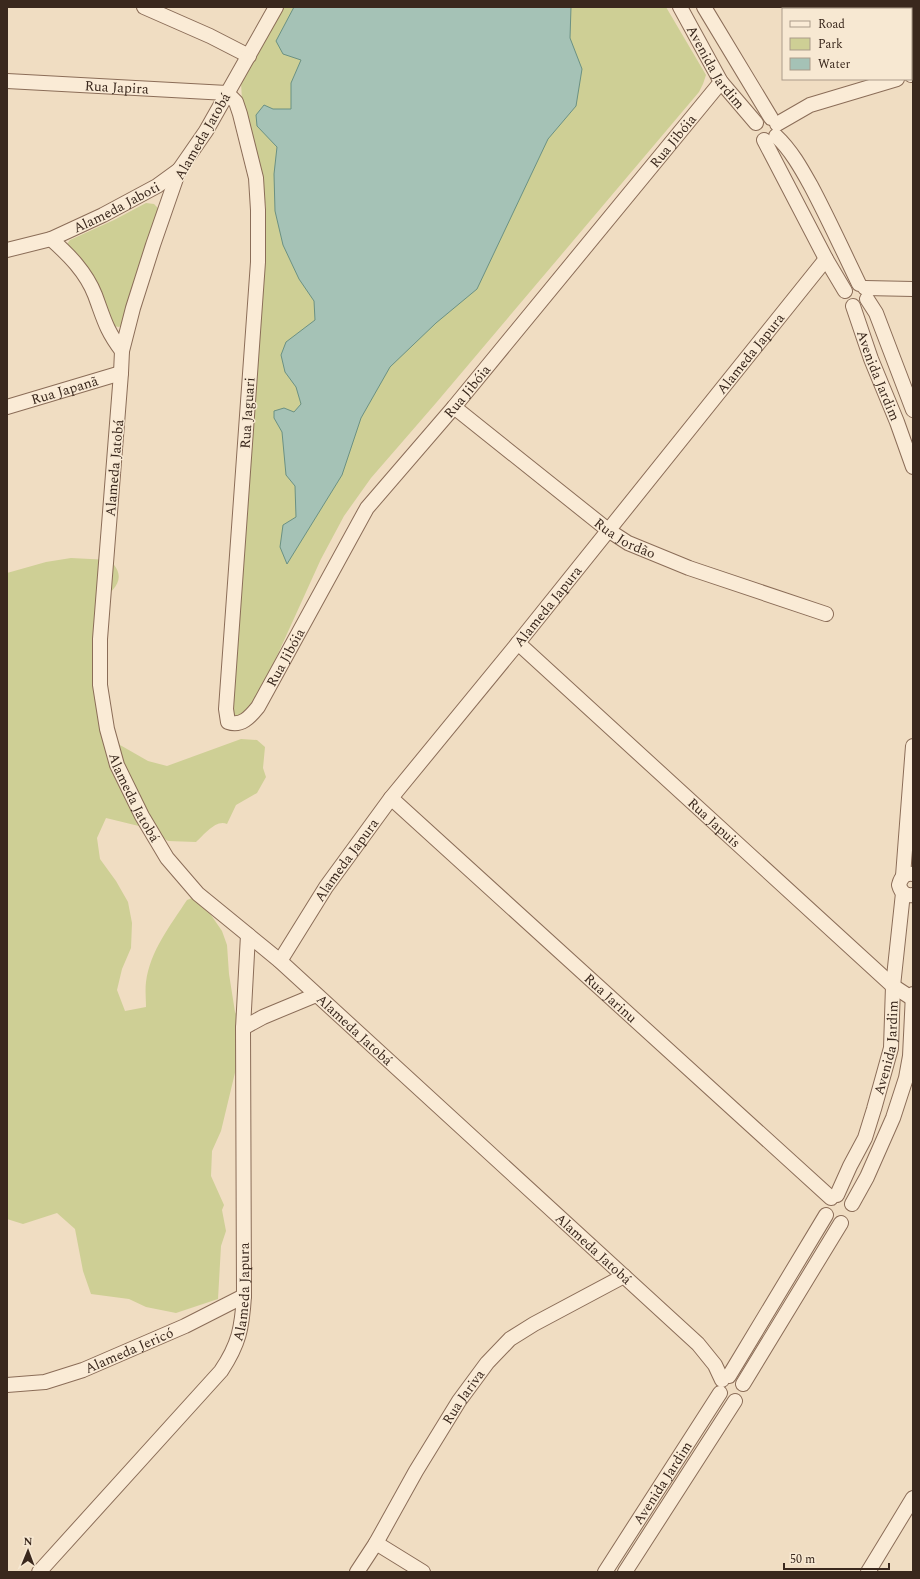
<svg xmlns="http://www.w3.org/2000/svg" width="920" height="1579" viewBox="0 0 920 1579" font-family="Spectral,serif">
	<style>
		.green { fill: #cecf95 }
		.water { fill: #a5c2b6; stroke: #6b9183 }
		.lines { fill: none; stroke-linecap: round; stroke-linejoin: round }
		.minor-casing { stroke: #8b6d58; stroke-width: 16 }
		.minor { stroke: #faebd6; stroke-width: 14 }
		.labels { text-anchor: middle; stroke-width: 3; stroke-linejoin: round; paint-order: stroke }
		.street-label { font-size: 14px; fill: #3a281d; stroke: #f7e8d2 }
	</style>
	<rect width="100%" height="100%" fill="#f0ddc2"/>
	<!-- green -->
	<path class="green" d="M 282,7 L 666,7 L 706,75 L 703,84 L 699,92 L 436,403 L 371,478 L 344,516 L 321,559 L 252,711 L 237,718 L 231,713 L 266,207 L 242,101 L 241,82 Z
		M 146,203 L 154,204 L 159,209 L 126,323 L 119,327 L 113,326 L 68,250 L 67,244 L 70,240 L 114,220 Z
		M 71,558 L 110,560 C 128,579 115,588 100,603 L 107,717 L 120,745 L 148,761 L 167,766 L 241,739 L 257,740 L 265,747 L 263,768 L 266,777 L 257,793 L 236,805 L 227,824 C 216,819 204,835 196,842 L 168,841 L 147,828 L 106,818 L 97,838 L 100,859 L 116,881 L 128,902 L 132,923 L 131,948 L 122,969 L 117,990 L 125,1011 L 146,1007 C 146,999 145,990 146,982 C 150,951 170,926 187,900 L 192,898 L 211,915 L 222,931 L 227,945 L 229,974 L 235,1012 L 245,1031 L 221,1131 L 212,1151 L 211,1176 L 224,1205 L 222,1210 L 226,1231 L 221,1246 L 218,1299 L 176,1313 L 146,1307 L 129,1299 L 91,1294 L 83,1271 L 75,1229 L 57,1213 L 23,1224 L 7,1219 L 7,573 L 46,562 Z"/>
	<!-- water -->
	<path class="water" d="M 294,7 L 571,7 L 570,38 L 582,69 L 576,106 L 548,139 L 477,289 L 436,323 L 390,367 L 361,418 L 342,475 L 287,564 L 280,547 L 283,525 L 296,517 L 295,486 L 286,475 L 282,432 L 274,418 L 274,411 L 284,408 L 294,412 L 301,404 L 296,387 L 285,372 L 281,355 L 286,342 L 315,320 L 314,301 L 299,279 L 283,245 L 275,211 L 274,174 L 277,147 L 257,126 L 256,115 L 264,105 L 273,109 L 291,109 L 291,83 L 301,60 L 283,54 L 276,41 Z"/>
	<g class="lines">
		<defs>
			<g id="minor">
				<path d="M 144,7 L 210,36 L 249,56"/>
				<path id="s1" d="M 276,7 L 206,131 L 179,170 L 153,245 L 133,308 L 122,351 L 121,373 L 100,639 L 100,685 L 107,729 L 117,765 L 142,816 L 167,858 L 198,894 L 280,961 L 698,1344 L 715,1365 L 722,1380"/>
				<path id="s2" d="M 680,7 L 721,82 L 756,123"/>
				<path d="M 704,7 L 771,118"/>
				<path d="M 911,75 L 913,74"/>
				<path id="s3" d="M 7,81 L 227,93 L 236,102 L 240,114 L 256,178 L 258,210 L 258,262 L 226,709 L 228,722 C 241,727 250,717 258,707 L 367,508 L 454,407 L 721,82"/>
				<path d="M 777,124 L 810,105 L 897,79"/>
				<path d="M 776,136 C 791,150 801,168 811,186 C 828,218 843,251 859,284"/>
				<path d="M 764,140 L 826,259 L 845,291"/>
				<path d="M 51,239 C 69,255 86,272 95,295 C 104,319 106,330 122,351"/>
				<path id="s4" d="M 7,250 L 51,239 L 103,215 L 157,186 L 179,170"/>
				<path d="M 865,288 L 913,289"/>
				<path d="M 867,299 L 876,313 L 913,410"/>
				<path id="s5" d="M 853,306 L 871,359 L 897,422 L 913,467"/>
				<path id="s6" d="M 7,407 L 121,373"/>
				<path id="s7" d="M 454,407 L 608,530 L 628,543 L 689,568 L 826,614"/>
				<path id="s8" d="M 518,643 L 893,986 L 913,999"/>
				<path id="s9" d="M 391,798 L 831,1198"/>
				<path d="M 913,874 C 905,873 901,877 899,885 C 901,892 905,896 913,895"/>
				<path d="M 903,876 L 913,746"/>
				<path id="s10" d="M 280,961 L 326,887 L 391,798 L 518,643 L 826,259"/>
				<path d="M 243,1028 L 263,1017 L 316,995"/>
				<path id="s11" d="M 837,1195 L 850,1166 L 865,1138 L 874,1109 L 891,1048 L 893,986 L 903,893"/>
				<path d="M 852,1204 L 867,1177 L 893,1118 L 906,1078 L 910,1056 L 913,994"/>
				<path d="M 729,1376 L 826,1215"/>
				<path d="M 743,1384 L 841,1223"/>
				<path id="s12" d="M 7,1385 L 45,1382 L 83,1370 L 185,1326 L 244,1296"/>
				<path d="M 376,1543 L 423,1572"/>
				<path id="s13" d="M 39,1572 L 221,1371 C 239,1344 242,1328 244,1296 L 243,1028 L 248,935"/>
				<path id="s14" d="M 357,1572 L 376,1543 L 416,1471 L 459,1401 L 487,1363 L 510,1339 L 534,1324 L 624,1276"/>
				<path id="s15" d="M 605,1572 L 720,1393"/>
				<path d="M 625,1572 L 735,1401"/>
				<path d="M 868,1572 L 913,1498"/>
			</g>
		</defs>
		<!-- minor casing -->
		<use href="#minor" class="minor-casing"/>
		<!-- minor -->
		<use href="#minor" class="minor"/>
	</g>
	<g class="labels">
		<!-- street labels -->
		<g class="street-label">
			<text dy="5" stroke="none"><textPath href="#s2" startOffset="70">Avenida Jardim</textPath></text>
			<text dy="5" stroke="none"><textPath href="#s3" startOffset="110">Rua Japira</textPath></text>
			<text transform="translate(202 136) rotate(-60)" y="5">Alameda Jatobá</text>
			<text dy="5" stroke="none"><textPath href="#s3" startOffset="1598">Rua Jibóia</textPath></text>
			<text dy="5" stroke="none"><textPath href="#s4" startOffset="118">Alameda Jaboti</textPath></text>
			<text dy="5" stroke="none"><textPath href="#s10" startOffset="769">Alameda Japura</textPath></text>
			<text dy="5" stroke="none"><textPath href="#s5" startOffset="74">Avenida Jardim</textPath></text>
			<text dy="5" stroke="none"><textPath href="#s6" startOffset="60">Rua Japanã</textPath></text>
			<text dy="5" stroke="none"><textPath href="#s3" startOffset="1274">Rua Jibóia</textPath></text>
			<text transform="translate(247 413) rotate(-86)" y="5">Rua Jaguari</text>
			<text transform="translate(114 468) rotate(-85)" y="5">Alameda Jatobá</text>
			<text dy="5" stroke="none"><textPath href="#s7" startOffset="216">Rua Jordão</textPath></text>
			<text dy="5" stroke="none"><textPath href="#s10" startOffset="445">Alameda Japura</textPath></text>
			<text dy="5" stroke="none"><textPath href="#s3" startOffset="950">Rua Jibóia</textPath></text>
			<text dy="5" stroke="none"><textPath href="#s1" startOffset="833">Alameda Jatobá</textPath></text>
			<text dy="5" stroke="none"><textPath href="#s8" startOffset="266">Rua Japuis</textPath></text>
			<text dy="5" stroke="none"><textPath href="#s10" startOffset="121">Alameda Japura</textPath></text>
			<text dy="5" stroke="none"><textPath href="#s9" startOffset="297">Rua Jarinu</textPath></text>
			<text dy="5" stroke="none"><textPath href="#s1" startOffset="1157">Alameda Jatobá</textPath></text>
			<text dy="5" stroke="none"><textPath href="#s11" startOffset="157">Avenida Jardim</textPath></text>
			<text dy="5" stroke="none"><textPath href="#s1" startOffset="1481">Alameda Jatobá</textPath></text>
			<text dy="5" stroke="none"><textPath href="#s13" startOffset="355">Alameda Japura</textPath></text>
			<text dy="5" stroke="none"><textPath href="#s12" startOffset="128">Alameda Jericó</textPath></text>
			<text dy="5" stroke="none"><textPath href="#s14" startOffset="205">Rua Jariva</textPath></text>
			<text dy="5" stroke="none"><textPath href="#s15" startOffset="106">Avenida Jardim</textPath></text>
		</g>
	</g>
	<!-- border -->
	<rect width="920" height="1579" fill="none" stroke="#3a281d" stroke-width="16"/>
	<!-- legend -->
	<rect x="782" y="8" width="130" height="72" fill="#f7e8d2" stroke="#ab9b8a"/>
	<rect x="790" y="21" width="20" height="6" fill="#faebd6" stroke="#ab9b8a"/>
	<text x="818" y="28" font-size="12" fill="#3a281d">Road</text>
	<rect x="790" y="38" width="20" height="12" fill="#cecf95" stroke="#ab9b8a"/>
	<text x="818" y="48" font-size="12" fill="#3a281d">Park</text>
	<rect x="790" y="58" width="20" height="12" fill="#a5c2b6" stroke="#ab9b8a"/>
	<text x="818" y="68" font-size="12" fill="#3a281d">Water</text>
	<!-- north arrow -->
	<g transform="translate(28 1551) rotate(1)" stroke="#f7e8d2" stroke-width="3" paint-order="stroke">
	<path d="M0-3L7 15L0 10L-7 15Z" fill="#3a281d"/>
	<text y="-6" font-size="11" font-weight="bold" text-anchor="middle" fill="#3a281d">N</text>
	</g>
	<!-- scale -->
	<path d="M784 1563v6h105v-6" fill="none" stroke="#3a281d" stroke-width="2"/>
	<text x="790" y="1563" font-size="12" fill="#3a281d" stroke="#f7e8d2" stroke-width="3" paint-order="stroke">50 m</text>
</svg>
